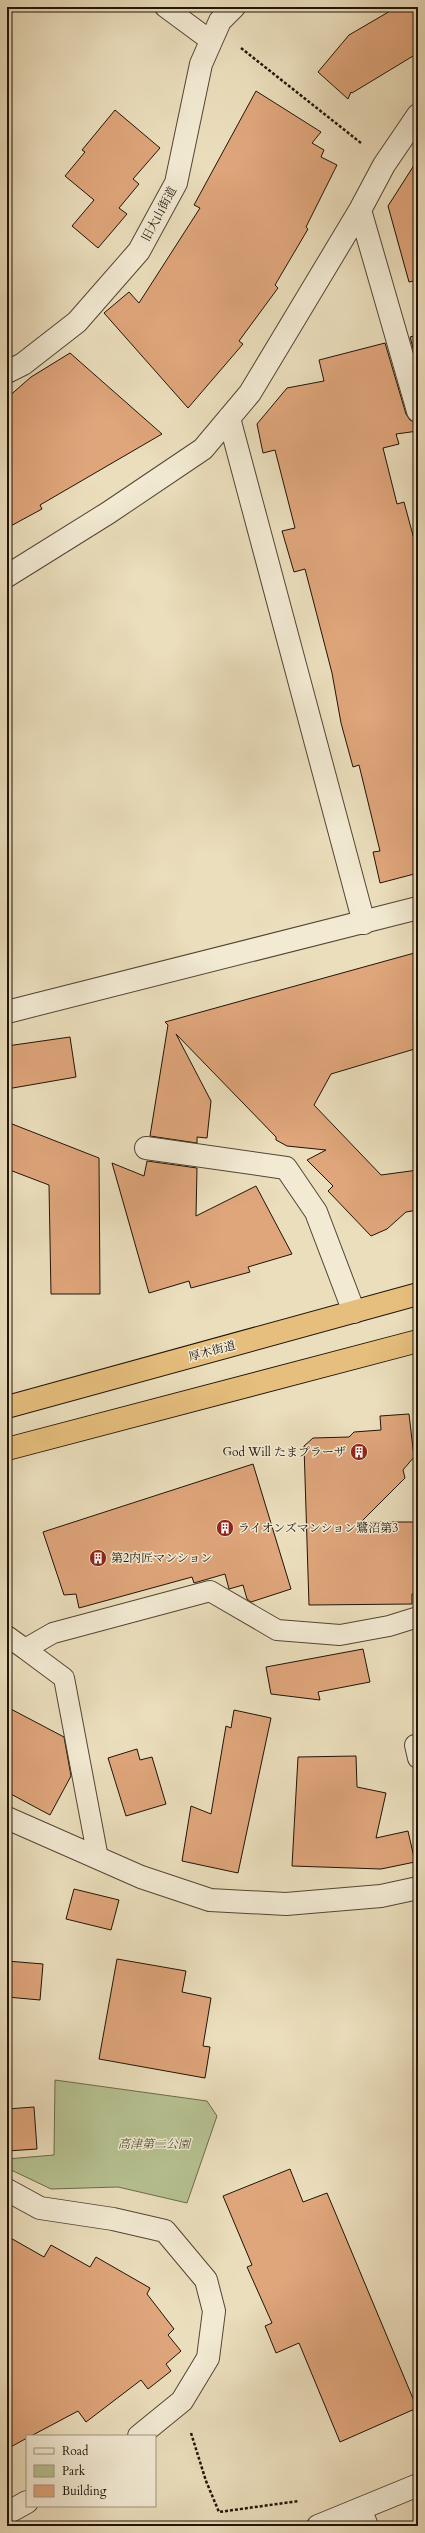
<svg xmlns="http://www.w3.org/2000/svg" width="425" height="2533" viewBox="0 0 425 2533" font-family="Cardo,'Noto Serif JP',serif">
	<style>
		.green { fill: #b6c191; stroke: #6b6a4c }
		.building { fill: #dfa57b; stroke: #201408 }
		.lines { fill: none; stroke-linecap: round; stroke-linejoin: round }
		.service-casing { stroke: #534635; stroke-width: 22 }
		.minor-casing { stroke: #534635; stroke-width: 24 }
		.tertiary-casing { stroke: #534635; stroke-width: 24 }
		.trunk-casing { stroke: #201408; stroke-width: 24 }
		.path { stroke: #201408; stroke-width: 2.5; stroke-dasharray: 3 2; stroke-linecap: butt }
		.service { stroke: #f2ead3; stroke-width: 20 }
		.minor { stroke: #f2ead3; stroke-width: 22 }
		.tertiary { stroke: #f2ead3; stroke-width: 22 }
		.trunk { stroke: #e6bf7e; stroke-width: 22 }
		.labels { text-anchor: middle; stroke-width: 3; stroke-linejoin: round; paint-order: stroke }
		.street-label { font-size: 12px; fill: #201408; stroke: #f2ead3 }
		.poi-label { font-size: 12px; fill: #201408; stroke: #f2ead3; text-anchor: start }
		.park-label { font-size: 12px; font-style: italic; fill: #545138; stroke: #f2ead3 }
	</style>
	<rect width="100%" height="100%" fill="#ebdebc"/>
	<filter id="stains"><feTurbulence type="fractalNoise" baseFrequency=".005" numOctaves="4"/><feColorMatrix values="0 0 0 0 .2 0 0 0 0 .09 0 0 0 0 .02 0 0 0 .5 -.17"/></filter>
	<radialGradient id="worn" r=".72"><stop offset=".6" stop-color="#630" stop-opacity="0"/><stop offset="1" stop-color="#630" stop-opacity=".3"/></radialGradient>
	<!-- green -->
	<path class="green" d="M 55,2080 L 207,2101 L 217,2116 L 187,2203 L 118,2187 L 51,2189 L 7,2168 L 7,2159 L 54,2155 Z"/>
	<!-- building -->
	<path class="building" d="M 397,7 L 410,7 L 418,20 L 418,53 L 352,93 L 351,92 L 348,99 L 318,72 L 349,35 Z
		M 256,91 L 321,132 L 312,143 L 324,150 L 321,157 L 337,165 L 306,227 L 308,229 L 275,285 L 278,288 L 239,341 L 243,344 L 188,408 L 104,313 L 129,292 L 139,303 L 200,208 L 194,205 Z
		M 115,110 L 160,148 L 133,179 L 139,184 L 119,208 L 127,214 L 98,248 L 72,226 L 94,200 L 65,176 L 85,152 L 82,150 Z
		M 418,159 L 418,280 L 409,282 L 388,206 Z
		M 418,335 L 418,366 L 410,337 Z
		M 385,343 L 406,414 L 410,420 L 418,423 L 418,431 L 396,434 L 399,444 L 383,448 L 397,504 L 404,502 L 418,554 L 418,873 L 380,883 L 373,852 L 380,851 L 359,765 L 353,767 L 341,723 L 332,673 L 305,569 L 294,572 L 282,531 L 295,528 L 275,450 L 263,453 L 257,424 L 287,388 L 324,381 L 319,360 Z
		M 70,353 L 162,434 L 40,505 L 42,509 L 7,528 L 7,398 L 31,377 Z
		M 418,952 L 418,1048 L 331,1074 L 314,1105 L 381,1175 L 418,1170 L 418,1210 L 406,1212 L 387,1229 L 371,1236 L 328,1191 L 333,1186 L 307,1160 L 326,1150 L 287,1146 L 276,1140 L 276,1137 L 176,1034 L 211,1101 L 207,1138 L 197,1137 L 197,1143 L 150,1136 L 168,1025 L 165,1022 Z
		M 70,1037 L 76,1077 L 7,1089 L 7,1046 Z
		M 7,1122 L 99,1158 L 100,1294 L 51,1294 L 49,1185 L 7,1169 Z
		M 147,1161 L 197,1168 L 196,1216 L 256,1186 L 292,1254 L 248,1267 L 250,1272 L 191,1288 L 189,1281 L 149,1293 L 112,1163 L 144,1176 Z
		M 409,1414 L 414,1457 L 403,1470 L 405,1478 L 361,1522 L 418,1522 L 418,1594 L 412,1594 L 412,1604 L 309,1605 L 304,1446 L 313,1438 L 349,1437 L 354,1432 L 381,1430 L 380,1416 Z
		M 253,1464 L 291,1589 L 251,1602 L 247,1599 L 243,1585 L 229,1589 L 225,1574 L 194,1583 L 192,1577 L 79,1608 L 76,1594 L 64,1595 L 43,1532 Z
		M 363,1649 L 370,1682 L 318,1692 L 320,1700 L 271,1694 L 266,1667 Z
		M 7,1707 L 64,1737 L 71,1776 L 50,1815 L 7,1792 Z
		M 234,1710 L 271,1718 L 238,1873 L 182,1861 L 191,1806 L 211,1814 L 226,1726 L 231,1728 Z
		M 137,1749 L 140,1760 L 152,1757 L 166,1804 L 126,1816 L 108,1758 Z
		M 356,1756 L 357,1787 L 386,1793 L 376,1838 L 408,1831 L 415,1862 L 381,1869 L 292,1866 L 298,1757 Z
		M 74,1889 L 119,1900 L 111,1930 L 66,1919 Z
		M 117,1959 L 186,1971 L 182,1992 L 211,1998 L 203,2046 L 210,2047 L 205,2078 L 99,2059 Z
		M 7,1961 L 43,1964 L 40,2000 L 7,1997 Z
		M 34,2107 L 37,2149 L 7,2151 L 7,2109 Z
		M 290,2169 L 303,2202 L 327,2193 L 417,2408 L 340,2442 L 299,2343 L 276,2353 L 265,2326 L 272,2323 L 247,2267 L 252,2265 L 223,2196 Z
		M 7,2236 L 44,2257 L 51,2245 L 90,2267 L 96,2257 L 150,2288 L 147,2294 L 174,2329 L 168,2335 L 181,2351 L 166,2364 L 171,2371 L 148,2389 L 141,2380 L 86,2422 L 78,2411 L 31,2436 L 27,2436 L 27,2438 L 7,2449 Z"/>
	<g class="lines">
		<defs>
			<path id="service" d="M 165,7 L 211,41
				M 7,1636 L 25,1649 L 53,1633 L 210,1591 L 277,1630 L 340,1635 L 389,1626 L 418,1617
				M 25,1649 L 64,1678 L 98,1858
				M 415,1745 L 418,1758"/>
			<path id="minor" d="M 360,210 L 418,411
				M 7,372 L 23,364 L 77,322 L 139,251 L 176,183 L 201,64 L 220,21 L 234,7
				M 229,418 L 364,923
				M 7,576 L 108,513 L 203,449 L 250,393 L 360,210 L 384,165 L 418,115
				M 7,1012 L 418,908
				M 146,1148 L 286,1168 L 316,1212 L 354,1312
				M 7,1818 L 141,1877 L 210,1900 L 286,1904 L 381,1896 L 418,1888
				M 7,2190 L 40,2208 L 113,2219 L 165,2231 L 206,2280 L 214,2311 L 208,2358 L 182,2401 L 139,2436
				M 360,2509 L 367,2526
				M 7,2513 L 27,2502"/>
			<path id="tertiary" d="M 318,2526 L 418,2485"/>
			<path id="trunk" d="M 7,1407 L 418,1294
				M 7,1449 L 418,1341"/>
		</defs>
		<!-- service casing -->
		<use href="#service" class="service-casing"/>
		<!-- minor casing -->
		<use href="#minor" class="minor-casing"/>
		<!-- tertiary casing -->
		<use href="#tertiary" class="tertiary-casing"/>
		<!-- trunk casing -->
		<use href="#trunk" class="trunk-casing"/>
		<!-- path -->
		<path class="path" d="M 241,48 L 361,143
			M 191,2433 L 206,2481 L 219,2512 L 299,2501"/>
		<!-- service -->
		<use href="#service" class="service"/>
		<!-- minor -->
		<use href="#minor" class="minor"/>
		<!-- tertiary -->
		<use href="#tertiary" class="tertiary"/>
		<!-- trunk -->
		<use href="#trunk" class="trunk"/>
	</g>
	<!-- icons -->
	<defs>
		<symbol id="building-disc" viewBox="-11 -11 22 22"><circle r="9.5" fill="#8f2418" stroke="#f2ead3"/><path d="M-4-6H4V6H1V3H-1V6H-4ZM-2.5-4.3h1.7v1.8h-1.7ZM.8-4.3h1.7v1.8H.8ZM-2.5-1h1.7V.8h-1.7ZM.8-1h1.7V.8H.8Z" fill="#fff"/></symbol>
	</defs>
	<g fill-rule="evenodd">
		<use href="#building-disc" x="349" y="1442" width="20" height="20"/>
		<use href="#building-disc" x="215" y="1518" width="20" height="20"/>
		<use href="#building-disc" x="88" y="1548" width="20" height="20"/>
	</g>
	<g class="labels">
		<!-- street labels -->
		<g class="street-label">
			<text transform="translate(159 214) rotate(-62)" y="4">旧大山街道</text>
			<text transform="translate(212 1351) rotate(-15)" y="4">厚木街道</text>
		</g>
		<!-- poi labels -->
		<g class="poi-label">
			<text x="346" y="1456" text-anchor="end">God Will たまプラーザ</text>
			<text x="238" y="1532">ライオンズマンション鷺沼第3</text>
			<text x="111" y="1562">第2内匠マンション</text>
		</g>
		<!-- park labels -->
		<g class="park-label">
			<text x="154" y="2148">高津第二公園</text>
		</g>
	</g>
	<!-- margin -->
	<rect width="425" height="2533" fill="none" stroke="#ebdebc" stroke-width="24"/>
	<rect x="8" y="8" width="409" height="2517" fill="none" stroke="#201408" stroke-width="2"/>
	<rect x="12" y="12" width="401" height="2509" fill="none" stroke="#201408"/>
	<!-- legend -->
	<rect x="26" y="2435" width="130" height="72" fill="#f2ead3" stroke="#9e9482"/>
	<rect x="34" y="2448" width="20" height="6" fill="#f2ead3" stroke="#9e9482"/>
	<text x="62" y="2455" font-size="12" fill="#201408">Road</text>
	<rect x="34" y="2465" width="20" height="12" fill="#b6c191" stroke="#9e9482"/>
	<text x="62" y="2475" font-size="12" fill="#201408">Park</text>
	<rect x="34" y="2485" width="20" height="12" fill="#dfa57b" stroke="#9e9482"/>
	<text x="62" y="2495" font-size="12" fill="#201408">Building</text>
	<rect width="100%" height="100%" filter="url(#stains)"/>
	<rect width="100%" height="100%" fill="url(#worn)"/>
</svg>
